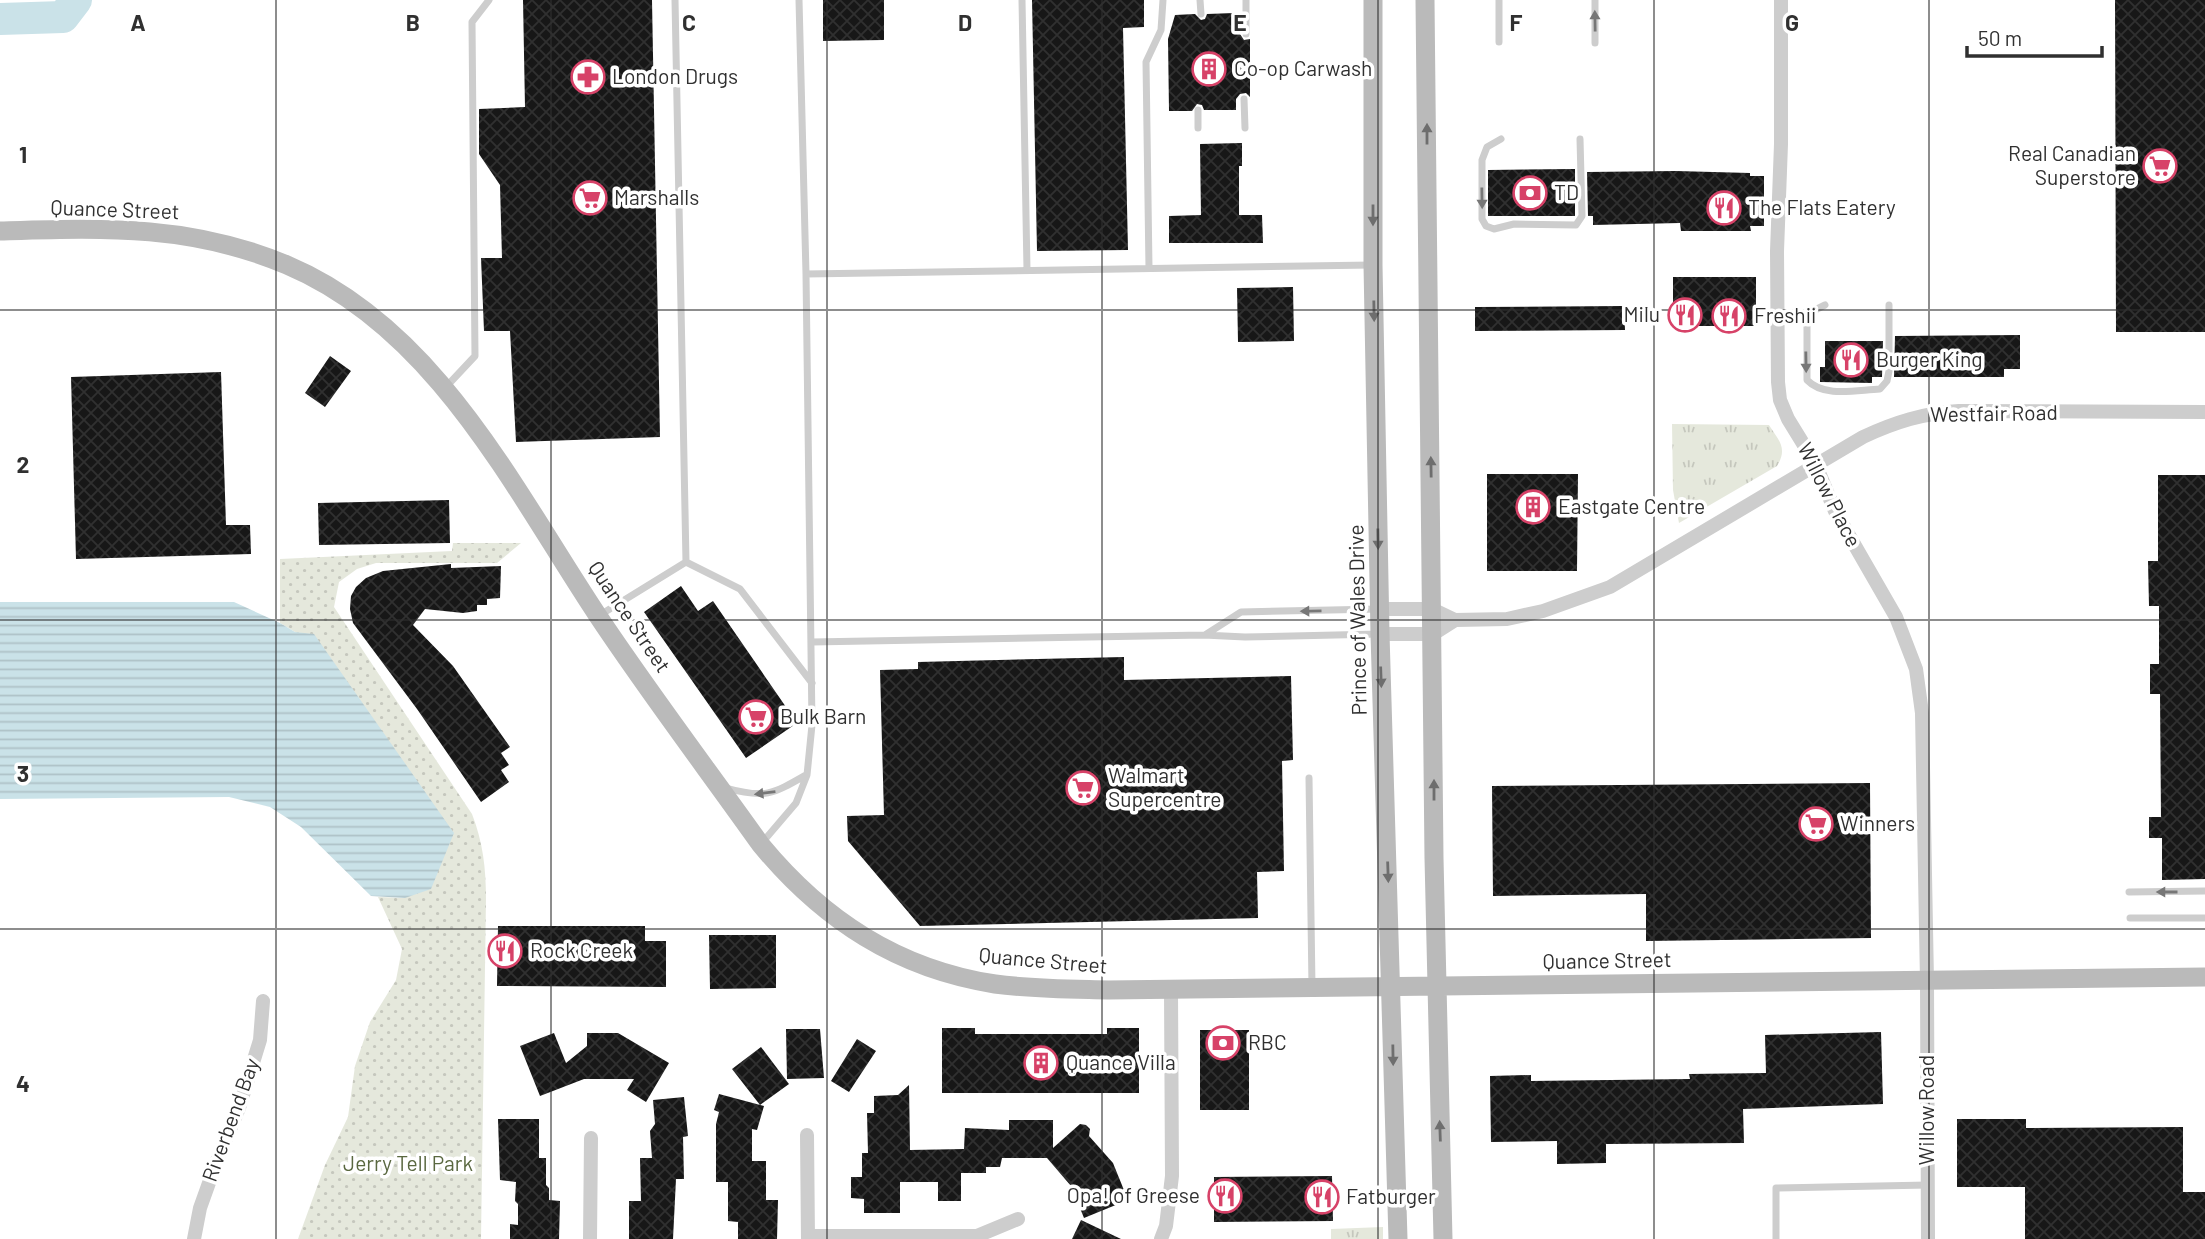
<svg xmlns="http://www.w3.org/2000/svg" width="2205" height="1239" viewBox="0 0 2205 1239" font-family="Barlow,sans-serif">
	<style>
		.grass { fill: url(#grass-tufts) }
		.park { fill: url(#park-dots) }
		.water { fill: url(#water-rules) }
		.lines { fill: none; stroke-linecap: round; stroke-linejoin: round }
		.river { stroke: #cae2e8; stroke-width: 32 }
		.building { fill: url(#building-cross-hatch) }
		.lane { stroke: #cdcdcd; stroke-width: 7 }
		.street { stroke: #cdcdcd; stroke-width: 14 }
		.secondary { stroke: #bababa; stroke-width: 19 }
		.oneway { fill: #777 }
		.oneway2 { fill: #6e6e6e }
		.grid { fill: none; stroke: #303030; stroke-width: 2; stroke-opacity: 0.55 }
		.labels { text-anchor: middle; stroke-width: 7; stroke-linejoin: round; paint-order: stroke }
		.poi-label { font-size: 21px; fill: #303030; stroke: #fff; text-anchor: start }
		.street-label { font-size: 21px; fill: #303030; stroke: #fff }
		.park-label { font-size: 21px; fill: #5a6840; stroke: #fff }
		.grid-label { font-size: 23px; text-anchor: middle; font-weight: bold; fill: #303030; stroke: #fff; stroke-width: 7; stroke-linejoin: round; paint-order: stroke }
	</style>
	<defs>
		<pattern id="grass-tufts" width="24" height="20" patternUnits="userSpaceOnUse" patternTransform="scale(1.75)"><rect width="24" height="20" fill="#e5e8dc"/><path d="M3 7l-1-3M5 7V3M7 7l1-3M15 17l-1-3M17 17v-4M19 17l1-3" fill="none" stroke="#c5c7bd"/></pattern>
		<pattern id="park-dots" width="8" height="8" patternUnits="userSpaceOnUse" patternTransform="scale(1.75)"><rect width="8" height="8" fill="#e5e8dc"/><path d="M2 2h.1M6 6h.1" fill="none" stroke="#c5c7bd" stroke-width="1.8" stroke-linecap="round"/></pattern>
		<pattern id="water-rules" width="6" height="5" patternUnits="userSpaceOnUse" patternTransform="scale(1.75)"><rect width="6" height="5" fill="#cae2e8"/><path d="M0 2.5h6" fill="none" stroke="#aec2c7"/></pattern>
		<pattern id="building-cross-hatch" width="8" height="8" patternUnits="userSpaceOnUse" patternTransform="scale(1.75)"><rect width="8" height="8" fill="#171717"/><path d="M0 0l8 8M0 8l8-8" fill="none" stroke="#303030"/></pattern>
	</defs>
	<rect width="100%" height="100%" fill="#fff"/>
	<!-- grass -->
	<path class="grass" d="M 1672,424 L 1769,425 C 1779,441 1788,448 1777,466 L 1679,523 L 1673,490 Z
		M 1383,1227 L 1383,1239 L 1331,1239 L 1331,1229 Z"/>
	<!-- park -->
	<path class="park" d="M 453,543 L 521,543 L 497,563 L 376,563 L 357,569 L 339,582 L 334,607 L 472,814 C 483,842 486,869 486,899 L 481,1239 L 298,1239 L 325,1165 L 348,1117 L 355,1066 L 370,1022 L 396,980 L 402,949 L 378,897 L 405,898 L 295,632 L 280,623 L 280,559 L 452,551 Z"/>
	<!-- water -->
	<path class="water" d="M 0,602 L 234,602 L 280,623 L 295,632 L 314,634 L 454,833 L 431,889 L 405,898 L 371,896 L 301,827 L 270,807 L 229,797 L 0,799 Z"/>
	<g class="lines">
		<!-- river -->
		<path class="river" d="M 0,19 L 63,17 L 76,0"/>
	</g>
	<!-- building -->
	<path class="building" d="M 523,0 L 652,0 L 660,437 L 516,442 L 510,331 L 484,331 L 481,258 L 502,258 L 500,185 L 479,154 L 479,109 L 525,107 Z
		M 823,0 L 884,0 L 884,40 L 823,41 Z
		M 1032,0 L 1144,0 L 1144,27 L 1123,28 L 1128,250 L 1037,251 Z
		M 2115,0 L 2205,0 L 2205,332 L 2116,332 Z
		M 1234,13 L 1234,34 L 1240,34 L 1244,40 L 1250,39 L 1250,97 L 1246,93 L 1240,94 L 1236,99 L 1236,110 L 1204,110 L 1202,105 L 1197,104 L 1192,111 L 1169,111 L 1168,39 L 1175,15 L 1195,14 L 1201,20 L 1205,19 L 1207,14 Z
		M 1242,143 L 1242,166 L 1239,166 L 1239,215 L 1262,215 L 1263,243 L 1169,243 L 1169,216 L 1201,215 L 1200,144 Z
		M 1575,169 L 1575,216 L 1488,216 L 1488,170 Z
		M 1676,171 L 1750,173 L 1750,176 L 1764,176 L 1764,226 L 1750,226 L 1751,231 L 1681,231 L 1680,223 L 1593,225 L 1593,216 L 1588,216 L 1587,172 Z
		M 1673,277 L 1756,277 L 1756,326 L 1673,326 Z
		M 1293,287 L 1294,341 L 1238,342 L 1237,288 Z
		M 1624,306 L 1625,330 L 1475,331 L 1475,307 Z
		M 2020,335 L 2020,369 L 2004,369 L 2004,377 L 1894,377 L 1895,336 Z
		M 1825,341 L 1883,341 L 1882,377 L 1872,377 L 1872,383 L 1820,382 L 1820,367 L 1825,367 Z
		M 330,356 L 351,371 L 325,407 L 305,393 Z
		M 221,372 L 226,525 L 250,525 L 251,554 L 76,559 L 71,377 Z
		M 1487,474 L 1578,474 L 1577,571 L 1487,571 Z
		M 2158,475 L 2205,475 L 2205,879 L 2162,880 L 2162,838 L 2149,838 L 2149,817 L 2161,817 L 2160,694 L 2150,694 L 2150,664 L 2159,664 L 2159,606 L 2149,606 L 2148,561 L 2158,561 Z
		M 449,500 L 450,543 L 319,545 L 318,503 Z
		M 451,564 L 451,568 L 501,566 L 500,598 L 487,599 L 487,605 L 477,605 L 477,611 L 463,613 L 425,609 L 413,625 L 453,666 L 510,747 L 501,753 L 509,765 L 501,770 L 509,782 L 481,802 L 417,709 L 353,623 L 350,609 L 351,596 L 356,587 L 366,578 L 383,571 Z
		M 681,586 L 698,611 L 713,601 L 797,723 L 746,758 L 644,612 Z
		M 1124,657 L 1124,680 L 1291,676 L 1293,760 L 1282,761 L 1284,871 L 1257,872 L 1258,918 L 920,926 L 848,841 L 847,816 L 884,815 L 880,670 L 918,669 L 918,662 Z
		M 1870,783 L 1871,938 L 1646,941 L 1646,894 L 1493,896 L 1492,786 Z
		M 498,926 L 645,926 L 645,941 L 666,941 L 666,987 L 497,986 Z
		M 709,935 L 776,935 L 776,988 L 710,989 Z
		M 942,1028 L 975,1028 L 975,1034 L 1107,1034 L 1107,1028 L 1139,1028 L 1139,1093 L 942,1093 Z
		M 786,1029 L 820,1029 L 824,1078 L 787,1079 Z
		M 1200,1030 L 1249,1030 L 1249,1110 L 1200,1110 Z
		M 1881,1032 L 1883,1104 L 1743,1109 L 1744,1143 L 1606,1144 L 1606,1163 L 1557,1164 L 1557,1141 L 1491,1142 L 1490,1076 L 1531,1075 L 1531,1081 L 1690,1079 L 1689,1074 L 1766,1073 L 1765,1035 Z
		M 554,1033 L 566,1063 L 587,1046 L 587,1033 L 618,1033 L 669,1063 L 646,1102 L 627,1090 L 634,1079 L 584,1079 L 540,1096 L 520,1046 Z
		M 857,1039 L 876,1051 L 849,1092 L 831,1081 Z
		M 761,1047 L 789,1084 L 760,1105 L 732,1069 Z
		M 909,1085 L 910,1150 L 964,1149 L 965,1128 L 1009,1130 L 1009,1120 L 1053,1120 L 1053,1148 L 1080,1124 L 1086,1125 L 1090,1129 L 1089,1136 L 1113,1163 L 1128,1200 L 1084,1218 L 1071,1186 L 1047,1158 L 1002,1158 L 1000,1167 L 986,1167 L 986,1173 L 961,1173 L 961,1201 L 938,1201 L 938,1182 L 900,1182 L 900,1213 L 864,1213 L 864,1199 L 851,1198 L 851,1177 L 862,1177 L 862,1153 L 868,1153 L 867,1113 L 874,1113 L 874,1096 L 898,1095 Z
		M 719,1094 L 764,1106 L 757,1130 L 752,1129 L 752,1161 L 766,1161 L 766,1200 L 778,1200 L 777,1239 L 738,1239 L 738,1222 L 728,1221 L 728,1182 L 716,1182 L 716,1124 L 719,1112 L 714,1110 Z
		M 684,1097 L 688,1136 L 683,1137 L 684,1179 L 676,1179 L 673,1239 L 629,1239 L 629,1201 L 641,1201 L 640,1158 L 652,1158 L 650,1131 L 655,1124 L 653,1100 Z
		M 498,1119 L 539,1119 L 539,1158 L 546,1158 L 546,1185 L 549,1188 L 549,1200 L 560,1201 L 559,1239 L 510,1239 L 510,1224 L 518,1225 L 518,1204 L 515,1201 L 516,1182 L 500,1180 Z
		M 1957,1119 L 2026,1119 L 2026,1128 L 2183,1127 L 2183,1192 L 2205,1192 L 2205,1239 L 2025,1239 L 2025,1187 L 1957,1187 Z
		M 1332,1176 L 1333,1221 L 1214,1222 L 1214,1177 Z
		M 1081,1220 L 1121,1239 L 1072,1239 Z"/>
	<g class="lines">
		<!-- lane -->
		<path class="lane" d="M 675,0 L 686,562
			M 1022,0 L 1027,270
			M 1200,0 L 1201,14
			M 1246,0 L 1246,34
			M 1595,0 L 1595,43
			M 1499,42 L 1499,0
			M 1244,99 L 1245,128
			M 1198,110 L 1198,128
			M 1501,139 L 1487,147 L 1482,160 L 1482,219 L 1486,226 L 1494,229 L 1514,224 L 1576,225 L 1582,216 L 1580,139
			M 1149,268 L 1146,62 L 1161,30 L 1163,0
			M 806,274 L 1372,265
			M 1825,305 L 1807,314 L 1807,380 C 1824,398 1856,390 1880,389 L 1887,381 L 1889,371 L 1889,305
			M 445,388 L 475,356 L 472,22 L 489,0
			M 600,615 L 686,562 L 740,589 L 812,683
			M 1205,635 L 1241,612 L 1379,609
			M 812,642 L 1204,635 L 1245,637 L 1379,634
			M 1309,778 L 1312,987
			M 726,788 C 765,799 773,794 806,775
			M 761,844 L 796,803 L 807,775 L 812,725 L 806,274 L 799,0
			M 2129,892 L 2205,891
			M 2130,918 L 2205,918
			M 1776,1239 L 1776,1188 L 1928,1185"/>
		<!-- street -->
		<path class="street" d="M 1781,0 L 1781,144 L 1777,251 L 1778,382 L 1780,400 L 1788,419 L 1815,463 L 1835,511 L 1896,617 L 1916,669 L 1922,713 L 1927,981 L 1928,1239
			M 1379,609 L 1432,609 L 1455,620 L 1507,619 L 1543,611 L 1610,587 L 1863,437 C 1895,422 1924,413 1959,411 L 2205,412
			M 1380,634 L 1433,634 L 1455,620
			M 807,1135 L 808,1239
			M 808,1236 L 977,1236 L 1018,1219
			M 194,1239 L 200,1208 L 219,1155 L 239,1108 L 260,1040 L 263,1001
			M 590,1239 L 591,1138
			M 1161,1239 L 1166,1226 L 1172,1176 L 1171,990"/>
		<!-- secondary -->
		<path class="secondary" d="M 1373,0 L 1373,265 L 1380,634 L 1398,1239
			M 1425,0 L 1434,858 L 1443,1239
			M 0,231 C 102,228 190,224 287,265 C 436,328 513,488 598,616 C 650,694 707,769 761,845 C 823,920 898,969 995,984 C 1032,989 1070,989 1108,990 L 2205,977"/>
	</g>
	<!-- one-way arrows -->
	<defs><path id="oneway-solid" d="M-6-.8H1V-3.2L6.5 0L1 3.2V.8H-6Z" transform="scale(1.75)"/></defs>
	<g class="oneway">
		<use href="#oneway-solid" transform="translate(1595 21) rotate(-91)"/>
		<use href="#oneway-solid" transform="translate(1482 198) rotate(89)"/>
		<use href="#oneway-solid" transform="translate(1806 362) rotate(89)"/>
		<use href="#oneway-solid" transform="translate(1311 611) rotate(179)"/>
		<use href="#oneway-solid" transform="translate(765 793) rotate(173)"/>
		<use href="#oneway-solid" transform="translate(2167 892) rotate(180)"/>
	</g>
	<g class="oneway2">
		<use href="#oneway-solid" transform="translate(1427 134) rotate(-90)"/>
		<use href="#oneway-solid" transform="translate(1373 215) rotate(90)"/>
		<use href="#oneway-solid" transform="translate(1374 311) rotate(89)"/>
		<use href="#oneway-solid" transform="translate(1431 467) rotate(-91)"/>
		<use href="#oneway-solid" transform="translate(1378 539) rotate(89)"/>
		<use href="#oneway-solid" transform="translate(1381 677) rotate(88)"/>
		<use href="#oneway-solid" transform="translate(1434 790) rotate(-90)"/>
		<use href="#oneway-solid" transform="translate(1388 872) rotate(88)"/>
		<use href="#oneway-solid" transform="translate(1393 1055) rotate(89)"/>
		<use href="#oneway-solid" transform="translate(1440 1131) rotate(-92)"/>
	</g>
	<!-- grid -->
	<path class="grid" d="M 276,0 L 276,1239M 551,0 L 551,1239M 827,0 L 827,1239M 1102,0 L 1102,1239M 1378,0 L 1378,1239M 1654,0 L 1654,1239M 1929,0 L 1929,1239M 0,310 L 2205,310M 0,620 L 2205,620M 0,929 L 2205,929"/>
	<!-- icons -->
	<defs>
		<symbol id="building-ring" viewBox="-11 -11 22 22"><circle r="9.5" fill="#fff" stroke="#d74268" stroke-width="1.5"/><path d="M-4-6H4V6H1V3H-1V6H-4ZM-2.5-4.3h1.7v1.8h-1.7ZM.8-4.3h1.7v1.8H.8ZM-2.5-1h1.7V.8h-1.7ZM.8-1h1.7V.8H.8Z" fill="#d74268"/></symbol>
		<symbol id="pharmacy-ring" viewBox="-11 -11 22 22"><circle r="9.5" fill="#fff" stroke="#d74268" stroke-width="1.5"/><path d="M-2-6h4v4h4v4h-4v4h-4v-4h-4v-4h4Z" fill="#d74268"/></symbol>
		<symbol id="supermarket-ring" viewBox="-11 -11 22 22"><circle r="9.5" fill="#fff" stroke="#d74268" stroke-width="1.5"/><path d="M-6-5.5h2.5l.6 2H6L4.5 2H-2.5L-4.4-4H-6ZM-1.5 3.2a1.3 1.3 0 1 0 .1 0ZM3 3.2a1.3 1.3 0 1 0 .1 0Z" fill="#d74268"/></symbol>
		<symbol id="bank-ring" viewBox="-11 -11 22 22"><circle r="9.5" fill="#fff" stroke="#d74268" stroke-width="1.5"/><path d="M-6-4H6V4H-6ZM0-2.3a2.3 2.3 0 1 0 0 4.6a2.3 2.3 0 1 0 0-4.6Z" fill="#d74268"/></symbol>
		<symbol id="restaurant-ring" viewBox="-11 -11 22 22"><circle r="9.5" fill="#fff" stroke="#d74268" stroke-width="1.5"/><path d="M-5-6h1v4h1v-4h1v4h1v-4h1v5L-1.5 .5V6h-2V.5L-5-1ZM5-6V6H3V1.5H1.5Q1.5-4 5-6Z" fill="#d74268"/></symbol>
	</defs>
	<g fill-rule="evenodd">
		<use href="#building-ring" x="1190" y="50" width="38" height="38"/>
		<use href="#pharmacy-ring" x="569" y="58" width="38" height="38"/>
		<use href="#supermarket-ring" x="2141" y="147" width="38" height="38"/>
		<use href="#bank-ring" x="1511" y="174" width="38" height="38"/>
		<use href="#supermarket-ring" x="571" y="179" width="38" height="38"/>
		<use href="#restaurant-ring" x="1705" y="189" width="38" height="38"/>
		<use href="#restaurant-ring" x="1666" y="296" width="38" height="38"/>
		<use href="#restaurant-ring" x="1710" y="297" width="38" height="38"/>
		<use href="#restaurant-ring" x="1832" y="341" width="38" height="38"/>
		<use href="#building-ring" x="1514" y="488" width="38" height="38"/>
		<use href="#supermarket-ring" x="737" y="698" width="38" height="38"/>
		<use href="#supermarket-ring" x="1064" y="769" width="38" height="38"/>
		<use href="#supermarket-ring" x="1797" y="805" width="38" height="38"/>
		<use href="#restaurant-ring" x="486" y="932" width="38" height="38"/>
		<use href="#bank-ring" x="1204" y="1024" width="38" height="38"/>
		<use href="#building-ring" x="1022" y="1044" width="38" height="38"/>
		<use href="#restaurant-ring" x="1206" y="1177" width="38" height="38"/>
		<use href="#restaurant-ring" x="1303" y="1178" width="38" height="38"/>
	</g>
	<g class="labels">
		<!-- poi labels -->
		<g class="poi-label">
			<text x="1234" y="76">Co-op Carwash</text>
			<text x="612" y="84">London Drugs</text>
			<text x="2136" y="161" text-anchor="end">Real Canadian<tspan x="2136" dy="24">Superstore</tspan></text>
			<text x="1554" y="200">TD</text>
			<text x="614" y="205">Marshalls</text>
			<text x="1748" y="215">The Flats Eatery</text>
			<text x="1660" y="322" text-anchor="end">Milu</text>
			<text x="1754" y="323">Freshii</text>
			<text x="1876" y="367">Burger King</text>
			<text x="1558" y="514">Eastgate Centre</text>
			<text x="780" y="724">Bulk Barn</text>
			<text x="1108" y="783">Walmart<tspan x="1108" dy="24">Supercentre</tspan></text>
			<text x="1840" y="831">Winners</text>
			<text x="530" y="958">Rock Creek</text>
			<text x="1248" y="1050">RBC</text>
			<text x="1066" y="1070">Quance Villa</text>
			<text x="1200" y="1203" text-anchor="end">Opa! of Greese</text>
			<text x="1346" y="1204">Fatburger</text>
		</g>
		<!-- street labels -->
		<g class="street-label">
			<text transform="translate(115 210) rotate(2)" y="7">Quance Street</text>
			<text transform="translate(1994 414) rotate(-1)" y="7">Westfair Road</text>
			<text transform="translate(1829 495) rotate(63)" y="7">Willow Place</text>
			<text transform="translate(629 617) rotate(56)" y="7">Quance Street</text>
			<text transform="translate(1358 620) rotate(-91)" y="7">Prince of Wales Drive</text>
			<text transform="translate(1043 961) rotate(5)" y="7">Quance Street</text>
			<text transform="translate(1607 961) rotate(-1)" y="7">Quance Street</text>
			<text transform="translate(1927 1110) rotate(-90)" y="7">Willow Road</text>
			<text transform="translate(231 1120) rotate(-70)" y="7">Riverbend Bay</text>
		</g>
		<!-- park labels -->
		<g class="park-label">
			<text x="408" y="1171">Jerry Tell Park</text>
		</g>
	</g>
	<g class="grid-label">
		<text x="138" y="31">A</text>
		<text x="413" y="31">B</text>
		<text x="689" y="31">C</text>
		<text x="965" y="31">D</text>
		<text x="1240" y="31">E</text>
		<text x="1516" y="31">F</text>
		<text x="1792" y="31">G</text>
		<text x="23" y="163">1</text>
		<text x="23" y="473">2</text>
		<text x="23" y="782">3</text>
		<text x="23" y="1092">4</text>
	</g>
	<!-- scale -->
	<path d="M1967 46v10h135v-10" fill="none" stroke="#303030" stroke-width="3.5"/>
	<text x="1978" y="46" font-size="21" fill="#303030" stroke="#ffffff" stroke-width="5" paint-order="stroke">50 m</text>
</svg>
